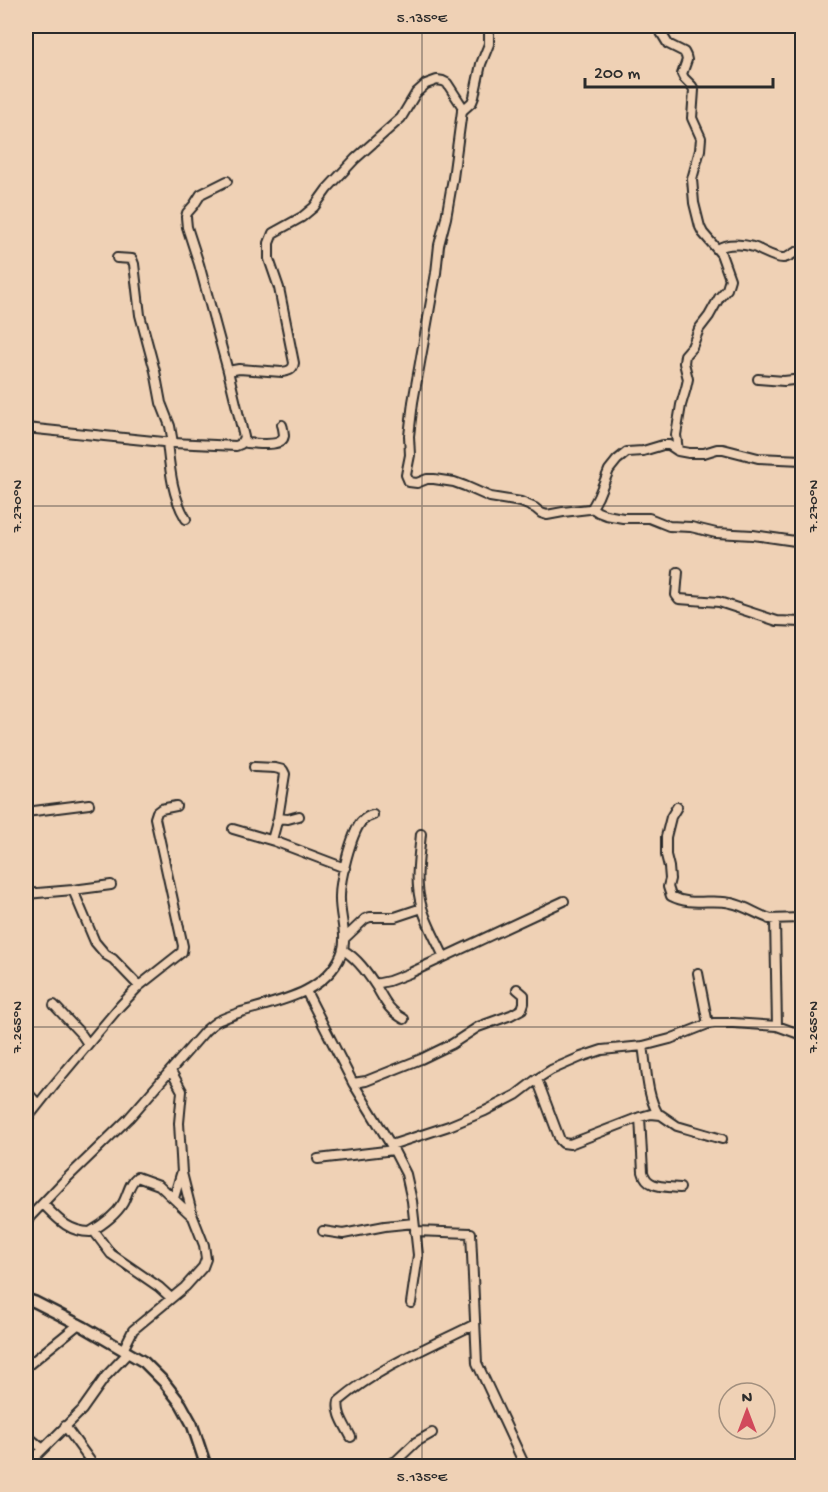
<svg xmlns="http://www.w3.org/2000/svg" width="828" height="1492" viewBox="0 0 828 1492" font-family="'Gochi Hand',sans-serif">
	<style>
		.lines { fill: none; stroke-linecap: round; stroke-linejoin: round }
		.minor-casing { stroke: #2b2b2b; stroke-width: 12 }
		.major-casing { stroke: #2b2b2b; stroke-width: 14 }
		.minor { stroke: #efd1b5; stroke-width: 8 }
		.major { stroke: #efd1b5; stroke-width: 9 }
		.ticks { fill: none; stroke: #2b2b2b; stroke-width: 1.5; stroke-opacity: 0.45 }
		.neatline { fill: none; stroke: #2b2b2b; stroke-width: 2 }
		.ticks-label { font-size: 15px; text-anchor: middle; fill: #2b2b2b }
	</style>
	<rect width="100%" height="100%" fill="#efd1b5"/>
	<filter id="ink" filterUnits="userSpaceOnUse"><feTurbulence type="fractalNoise" baseFrequency=".0167" numOctaves="2"/><feDisplacementMap in="SourceGraphic" scale="12" xChannelSelector="R" yChannelSelector="G"/><feConvolveMatrix kernelMatrix="1 2 1 2 8 2 1 2 1" color-interpolation-filters="sRGB"/></filter>
	<g filter="url(#ink)">
		<g class="lines">
			<defs>
				<path id="minor" d="M 657,26 L 668,44 L 684,52 L 686,56 L 687,60 L 682,74 L 684,78 L 692,86 L 694,90 L 692,118 L 701,138 L 700,150 L 692,179 L 694,203 L 700,227 L 703,233 L 721,254 L 730,279 L 727,289 L 719,298 L 709,316 L 699,329 L 692,347 L 685,355 L 684,363 L 688,379 L 686,388 L 681,405 L 676,435 L 678,451
					M 462,111 L 472,102 L 474,97 L 481,64 L 489,44 L 489,26
					M 227,181 L 201,194 L 194,205 L 187,213 L 186,217 L 187,227 L 199,264 L 228,371
					M 718,249 C 727,242 750,244 760,250 C 767,253 775,258 783,258 C 788,258 792,254 796,252
					M 117,258 L 132,259 L 134,264 L 140,315 L 155,371 L 161,403 L 170,426 L 173,443
					M 758,379 L 784,381 L 802,379
					M 26,428 L 173,443 L 236,446 L 241,444 L 244,437 L 243,433 L 228,371 L 239,369 L 282,372 C 289,371 293,370 294,363 L 279,288 L 269,259 L 269,243 L 273,233 L 302,217 L 314,207 L 327,189 L 355,159 L 401,118 L 416,93 L 426,84 L 437,80 L 443,81 L 447,83 L 462,106 L 462,111 L 453,178 L 446,218 L 439,245 L 436,273 L 413,402 L 409,436 L 410,455 L 406,475 L 409,482 L 417,483 L 427,479 L 434,479 L 454,482 L 465,486 L 490,497 L 521,502 L 535,508 L 541,513 L 547,515 L 563,512 L 589,509 L 592,508 L 598,497 L 609,470 L 617,460 L 627,452 L 643,451 L 663,445 L 669,445 L 678,451 L 689,453 L 704,453 L 717,449 L 723,449 L 758,458 L 802,460
					M 242,441 L 247,443 C 256,443 282,448 284,436 C 284,434 283,427 282,425
					M 167,442 C 170,469 172,496 186,519
					M 592,508 L 598,512 L 606,515 L 623,518 L 649,518 L 669,526 L 691,527 L 716,533 L 753,535 L 802,542
					M 678,572 L 676,595 L 679,599 L 719,602 L 777,621 L 802,622
					M 254,767 L 275,768 L 283,770 L 285,774 L 278,818 L 272,840
					M 677,807 L 671,817 L 666,837 L 666,855 L 669,867 L 670,879 L 668,887 L 671,896 C 692,907 710,898 731,903 C 747,906 760,917 775,920 L 777,1026
					M 26,812 L 89,804
					M 278,818 L 288,819 L 299,816
					M 233,829 L 274,841 L 345,868
					M 421,834 C 419,856 415,879 420,900 C 424,920 436,939 444,957
					M 73,890 L 95,942 L 106,955 L 113,959 L 139,986
					M 26,894 L 73,890 L 111,885
					M 769,919 L 802,918
					M 344,939 L 365,919 L 370,917 L 395,917 L 422,908
					M 343,950 C 357,958 367,972 376,986 C 385,1001 388,1010 404,1019
					M 698,973 L 708,1024
					M 375,984 L 389,981 L 410,973 L 564,901
					M 306,991 L 353,1083 L 391,1145 L 406,1174 L 412,1201 L 418,1255 L 411,1303
					M 54,1005 L 82,1035 L 88,1044
					M 643,1046 C 647,1069 646,1093 658,1114
					M 537,1079 L 560,1140 L 563,1143 L 570,1144 L 637,1118 L 651,1114 L 661,1115 L 677,1126 L 722,1139
					M 353,1083 L 366,1081 L 421,1059 L 452,1044 L 478,1027 L 511,1015 L 522,1009 L 524,1003 L 524,995 L 517,989
					M 26,1091 L 38,1104
					M 640,1117 L 643,1172 C 647,1189 666,1186 680,1188
					M 26,1120 L 53,1086 L 120,1006 L 139,986 L 182,952 L 183,946 L 155,818 L 157,812 L 161,809 L 176,806
					M 391,1145 L 449,1126 L 485,1111 L 516,1095 L 537,1079 L 551,1070 L 581,1057 L 602,1050 L 643,1046 L 670,1039 L 708,1024 L 714,1023 L 733,1023 L 777,1026 L 802,1035
					M 318,1159 L 394,1150
					M 174,1198 L 181,1174
					M 43,1204 C 57,1218 68,1232 90,1232 C 102,1225 116,1215 123,1203 C 128,1194 129,1183 137,1177 L 159,1185 L 192,1216
					M 26,1221 L 66,1179 L 129,1118 L 205,1031 C 208,1028 212,1025 216,1022 C 223,1018 233,1015 241,1012 C 278,1001 324,994 341,955 C 349,937 339,916 340,896 C 340,879 351,835 361,822 C 365,818 368,816 373,815
					M 93,1230 L 111,1254 L 159,1287 L 171,1298
					M 323,1231 L 343,1234 L 385,1226 L 414,1223
					M 415,1231 L 471,1233 L 477,1363 L 525,1466
					M 123,1350 L 133,1330 L 185,1287 L 203,1267 L 206,1259 L 204,1245 L 193,1217 L 182,1173 L 179,1123 L 182,1091 L 171,1071
					M 26,1367 L 79,1324
					M 65,1426 L 94,1466
					M 26,1435 L 43,1449
					M 351,1437 C 345,1425 336,1413 339,1401 C 379,1367 429,1347 475,1324
					M 26,1466 L 82,1410 L 106,1376 L 128,1353
					M 384,1466 L 396,1461 L 416,1442 L 432,1433"/>
				<path id="major" d="M 26,1299 L 35,1302 L 84,1327 L 144,1362 L 164,1382 L 181,1404 L 192,1424 L 206,1466"/>
			</defs>
			<!-- minor casing -->
			<use href="#minor" class="minor-casing"/>
			<!-- major casing -->
			<use href="#major" class="major-casing"/>
			<!-- minor -->
			<use href="#minor" class="minor"/>
			<!-- major -->
			<use href="#major" class="major"/>
		</g>
	</g>
	<!-- ticks -->
	<path class="ticks" d="M 422,26 L 422,1466M 26,506 L 802,506M 26,1027 L 802,1027"/>
	<!-- margin -->
	<rect width="828" height="1492" fill="none" stroke="#efd1b5" stroke-width="66"/>
	<!-- north arrow -->
	<g transform="translate(747 1411)"><circle r="28" fill="#efd1b5" stroke="#a18f7e" stroke-width="1.5"/>
	<path d="M0-4.5L10 22L0 15L-10 22Z" fill="#d1495b"/>
	<text y="-9" font-size="16" font-weight="bold" text-anchor="middle" fill="#2b2b2b">N</text>
	</g>
	<!-- scale -->
	<path d="M585 78v9h188v-9" fill="none" stroke="#2b2b2b" stroke-width="3"/>
	<text x="594" y="78" font-size="18" fill="#2b2b2b" stroke="#efd1b5" stroke-width="4.5" paint-order="stroke">200 m</text>
	<rect x="33" y="33" width="762" height="1426" class="neatline"/>
	<g class="ticks-label">
		<text x="422" y="22">5.135°E</text>
		<text transform="translate(16 506) rotate(-90)" y="5">7.270°N</text>
		<text transform="translate(812 506) rotate(-90)" y="5">7.270°N</text>
		<text transform="translate(16 1027) rotate(-90)" y="5">7.265°N</text>
		<text transform="translate(812 1027) rotate(-90)" y="5">7.265°N</text>
		<text x="422" y="1481">5.135°E</text>
	</g>
</svg>
